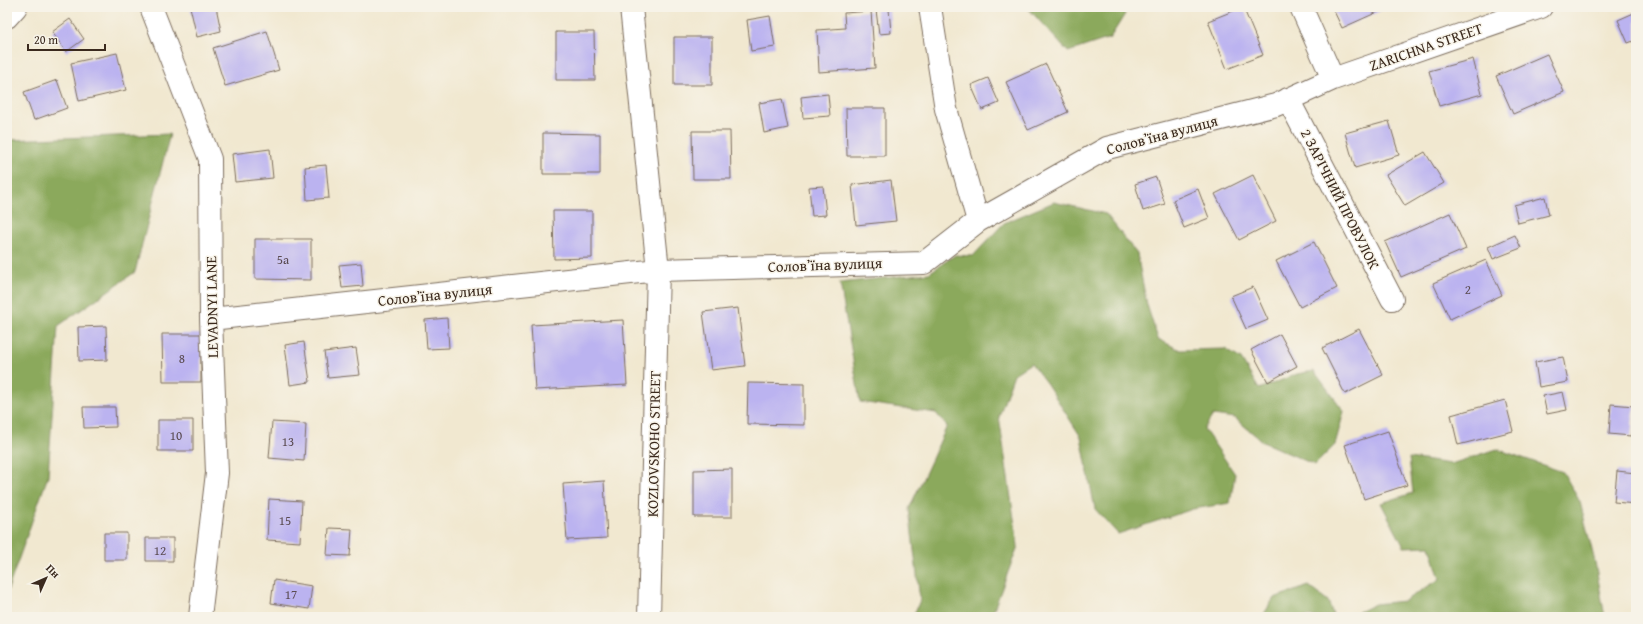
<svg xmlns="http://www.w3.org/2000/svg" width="1643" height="624" viewBox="0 0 1643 624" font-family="'Gentium Book Plus',serif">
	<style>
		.forest { fill: #8ba95b; stroke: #636a3c }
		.building { fill: #bbb3f0 }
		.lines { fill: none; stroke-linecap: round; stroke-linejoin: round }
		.street-casing { stroke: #7b6c5c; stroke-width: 24 }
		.street { stroke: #fff; stroke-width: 22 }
		.labels { text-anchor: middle; stroke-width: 3; stroke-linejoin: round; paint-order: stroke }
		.number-label { font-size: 13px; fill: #5b4c52 }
		.street-label { font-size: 15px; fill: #3b2a1e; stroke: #f7f3e8 }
	</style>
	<rect width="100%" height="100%" fill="#f7f3e8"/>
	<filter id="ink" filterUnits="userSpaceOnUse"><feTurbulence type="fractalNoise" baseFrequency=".025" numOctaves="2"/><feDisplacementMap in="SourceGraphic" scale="8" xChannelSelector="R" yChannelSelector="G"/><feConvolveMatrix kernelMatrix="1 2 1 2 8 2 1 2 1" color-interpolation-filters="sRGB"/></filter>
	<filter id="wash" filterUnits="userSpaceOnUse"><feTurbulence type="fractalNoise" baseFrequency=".012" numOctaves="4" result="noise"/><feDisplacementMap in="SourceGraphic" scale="16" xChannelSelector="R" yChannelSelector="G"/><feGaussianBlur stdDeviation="0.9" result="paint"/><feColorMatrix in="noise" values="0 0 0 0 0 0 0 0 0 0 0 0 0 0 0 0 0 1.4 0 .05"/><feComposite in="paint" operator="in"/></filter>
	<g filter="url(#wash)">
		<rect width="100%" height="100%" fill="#f1e8d0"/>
		<!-- forest -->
		<path class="forest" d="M 1027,7 L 1122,7 L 1125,14 L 1110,38 L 1068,52 Z
			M 170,134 L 135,272 L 58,326 L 48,476 L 7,592 L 7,140 Z
			M 1054,202 L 1106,214 L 1137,254 L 1147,305 L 1158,339 L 1180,350 L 1225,349 L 1241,359 L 1259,389 L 1297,374 L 1314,371 L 1344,411 L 1335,445 L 1315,465 L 1263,442 L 1235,418 L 1213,415 L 1204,429 L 1235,474 L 1230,503 L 1193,509 L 1118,534 L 1095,509 L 1081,437 L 1047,384 L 1031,363 L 1014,374 L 999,416 L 1018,546 L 991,617 L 913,617 L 920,600 L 909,509 L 947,426 L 936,413 L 860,402 L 840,283 L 929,273 L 955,255 L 973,256 L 1004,223 Z
			M 1497,449 L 1563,472 L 1580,502 L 1595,562 L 1605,617 L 1348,617 L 1375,604 L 1404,601 L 1440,579 L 1430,546 L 1404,547 L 1381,503 L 1413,493 L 1409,458 L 1451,464 Z
			M 1309,586 L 1328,601 L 1334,617 L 1262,617 L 1274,598 Z"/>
		<g id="blocks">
			<!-- building -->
			<path class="building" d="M 190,7 L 216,7 L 221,31 L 197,37 Z
				M 1243,7 L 1263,55 L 1227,69 L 1208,21 Z
				M 1332,7 L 1389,7 L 1342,28 Z
				M 889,9 L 891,33 L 879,34 L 876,10 Z
				M 871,11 L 875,68 L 819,72 L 817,30 L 845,28 L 844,13 Z
				M 1636,12 L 1636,40 L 1628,43 L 1618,20 Z
				M 770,16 L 775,47 L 751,51 L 747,20 Z
				M 70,19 L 84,39 L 66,52 L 52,32 Z
				M 267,31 L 279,70 L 225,86 L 213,48 Z
				M 556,32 L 594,32 L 595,80 L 556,80 Z
				M 674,37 L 712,37 L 712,85 L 674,85 Z
				M 117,53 L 126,90 L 79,101 L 71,63 Z
				M 1547,54 L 1564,92 L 1513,114 L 1496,76 Z
				M 1473,59 L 1482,94 L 1439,106 L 1429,71 Z
				M 1046,64 L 1068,112 L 1028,130 L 1006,82 Z
				M 988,78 L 999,103 L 982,110 L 971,85 Z
				M 57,80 L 67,108 L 34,120 L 24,92 Z
				M 828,94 L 830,116 L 803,118 L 801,97 Z
				M 782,99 L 788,128 L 764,133 L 759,103 Z
				M 846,108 L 885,108 L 885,156 L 847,156 Z
				M 1389,121 L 1399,155 L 1355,168 L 1345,133 Z
				M 692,131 L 730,131 L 731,179 L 693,179 Z
				M 543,133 L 600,134 L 600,174 L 543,174 Z
				M 270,149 L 273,178 L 235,182 L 232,154 Z
				M 1425,152 L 1444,183 L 1405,206 L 1386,175 Z
				M 326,165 L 329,198 L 307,200 L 305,167 Z
				M 1253,175 L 1276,221 L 1239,240 L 1215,194 Z
				M 1156,177 L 1165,204 L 1143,211 L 1135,184 Z
				M 891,180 L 896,221 L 856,225 L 852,185 Z
				M 823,186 L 826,215 L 812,216 L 809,187 Z
				M 1198,189 L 1209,218 L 1184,228 L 1173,200 Z
				M 1545,197 L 1549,215 L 1518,223 L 1514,205 Z
				M 553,211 L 592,211 L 592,258 L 554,259 Z
				M 1450,213 L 1466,249 L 1401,277 L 1385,242 Z
				M 1515,235 L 1521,248 L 1493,259 L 1488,247 Z
				M 255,239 L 311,239 L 311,280 L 255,279 Z
				M 1314,242 L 1337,288 L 1300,307 L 1276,261 Z
				M 1486,260 L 1502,295 L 1450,319 L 1433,283 Z
				M 361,263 L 363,286 L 342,288 L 339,265 Z
				M 1253,287 L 1268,320 L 1246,329 L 1231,296 Z
				M 738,308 L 745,366 L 711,370 L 703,312 Z
				M 447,318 L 449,348 L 427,349 L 425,320 Z
				M 623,320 L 627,385 L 535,390 L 531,325 Z
				M 106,326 L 107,360 L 79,361 L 78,327 Z
				M 1359,329 L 1383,375 L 1345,394 L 1322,348 Z
				M 162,334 L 201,334 L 201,382 L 163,382 Z
				M 1280,334 L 1297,366 L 1268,382 L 1251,350 Z
				M 304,342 L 310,382 L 290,385 L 285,345 Z
				M 356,348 L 360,375 L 328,378 L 324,352 Z
				M 1563,357 L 1568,382 L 1539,387 L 1535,362 Z
				M 748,383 L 804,384 L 804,425 L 747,424 Z
				M 1563,392 L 1567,410 L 1547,414 L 1543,396 Z
				M 1505,400 L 1513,431 L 1458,445 L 1451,415 Z
				M 1611,404 L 1634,406 L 1631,436 L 1609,434 Z
				M 83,407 L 115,407 L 116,427 L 84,428 Z
				M 158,420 L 193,420 L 193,451 L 158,451 Z
				M 272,422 L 306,424 L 304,461 L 269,458 Z
				M 1388,431 L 1407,485 L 1364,499 L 1345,445 Z
				M 732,469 L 732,517 L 694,517 L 694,470 Z
				M 1617,471 L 1636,473 L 1636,504 L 1614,502 Z
				M 604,481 L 607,538 L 567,540 L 563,484 Z
				M 269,499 L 302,501 L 300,542 L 267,540 Z
				M 329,528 L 352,529 L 350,556 L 327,555 Z
				M 104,533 L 127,533 L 127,560 L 104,560 Z
				M 146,538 L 173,538 L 173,561 L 146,561 Z
				M 274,580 L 312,586 L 309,609 L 271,603 Z"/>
		</g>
	</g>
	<g filter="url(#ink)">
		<use href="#blocks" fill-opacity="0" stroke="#7b6c5c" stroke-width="1"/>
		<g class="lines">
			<defs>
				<path id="street" d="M 151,7 L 210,159 L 211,319 L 217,473 L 200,617
					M 631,7 L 658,270 L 649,617
					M 930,7 L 946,109 L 978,221
					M 1301,7 L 1333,79
					M 7,17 L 16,7
					M 1288,99 L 1392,299
					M 211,319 L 658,270 L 924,263 L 978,221 L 1107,148 L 1276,105 L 1333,79 L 1541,7"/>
			</defs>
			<!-- street casing -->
			<use href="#street" class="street-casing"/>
			<!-- street -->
			<use href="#street" class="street"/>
		</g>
	</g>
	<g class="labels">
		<!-- number labels -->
		<g class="number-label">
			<text x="283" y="264">5а</text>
			<text x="1468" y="294">2</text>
			<text x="182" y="363">8</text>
			<text x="176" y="440">10</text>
			<text x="288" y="446">13</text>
			<text x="285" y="525">15</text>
			<text x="160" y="555">12</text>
			<text x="291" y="599">17</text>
		</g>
		<!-- street labels -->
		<g class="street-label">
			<text transform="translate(1426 47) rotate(-19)" y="5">ZARICHNA STREET</text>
			<text transform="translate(1162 135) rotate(-15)" y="5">Соловʼїна вулиця</text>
			<text transform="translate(1340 199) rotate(63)" y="5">2 ЗАРІЧНИЙ ПРОВУЛОК</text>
			<text transform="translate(825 265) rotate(-2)" y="5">Соловʼїна вулиця</text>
			<text transform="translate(435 295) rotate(-6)" y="5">Соловʼїна вулиця</text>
			<text transform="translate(212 307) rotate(-91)" y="5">LEVADNYI LANE</text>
			<text transform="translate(654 444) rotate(-89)" y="5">KOZLOVSKOHO STREET</text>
		</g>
	</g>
	<!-- margin -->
	<rect width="1643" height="624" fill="none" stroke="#f7f3e8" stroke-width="24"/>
	<!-- north arrow -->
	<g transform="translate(46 578) rotate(45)" stroke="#f7f3e8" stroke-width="3" paint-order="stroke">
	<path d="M0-3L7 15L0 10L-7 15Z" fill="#3b2a1e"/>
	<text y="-6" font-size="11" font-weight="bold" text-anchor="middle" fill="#3b2a1e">Пн</text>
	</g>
	<!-- scale -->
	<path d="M28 44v6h77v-6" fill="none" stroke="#3b2a1e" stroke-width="2"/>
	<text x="34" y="44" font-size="12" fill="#3b2a1e" stroke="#f7f3e8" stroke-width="3" paint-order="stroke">20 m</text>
</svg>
